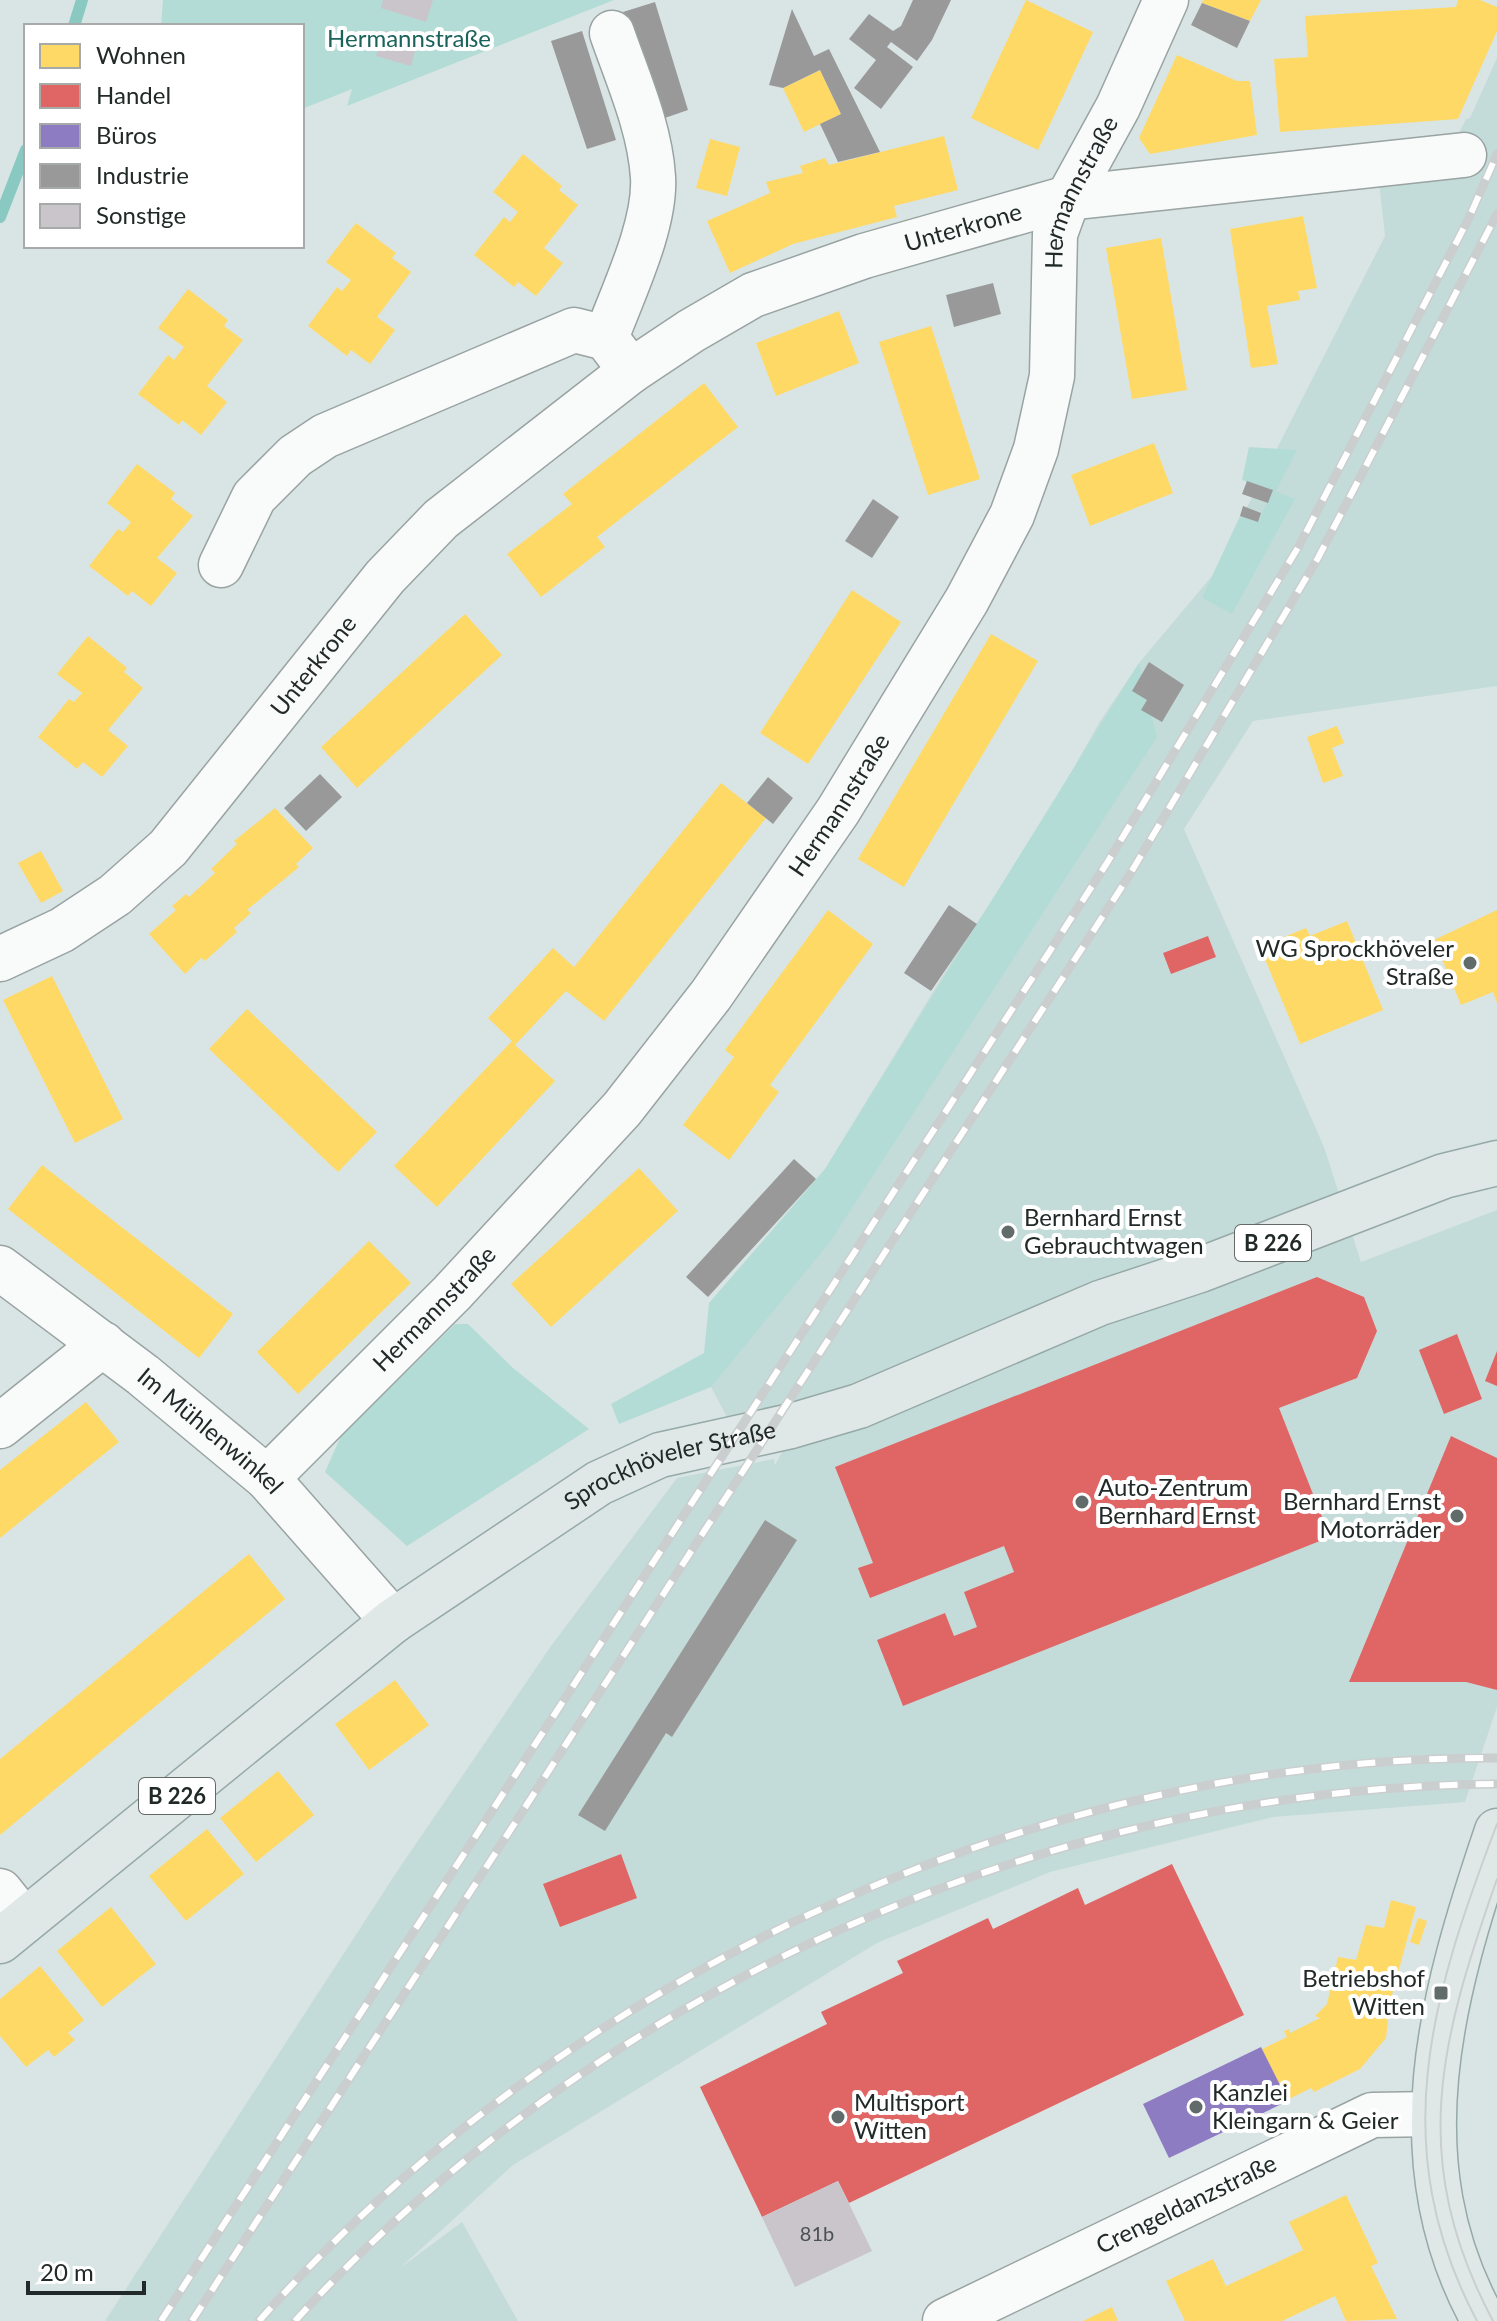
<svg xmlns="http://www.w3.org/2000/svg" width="1497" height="2321" viewBox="0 0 1497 2321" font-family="Lato,sans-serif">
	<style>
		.built { fill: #c4dcd9 }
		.green { fill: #b4dcd6 }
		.homes { fill: #ffd966 }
		.shops { fill: #e06666 }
		.offices { fill: #8e7cc3 }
		.industry { fill: #999 }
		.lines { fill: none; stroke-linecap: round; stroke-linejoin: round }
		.stream { stroke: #89c9c2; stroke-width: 12 }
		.building { fill: #cac5cb }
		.minor-casing { stroke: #99a3a1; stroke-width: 47 }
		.major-casing { stroke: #95a9a7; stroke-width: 47 }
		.minor { stroke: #f9fbfb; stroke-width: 44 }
		.major { stroke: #dfe8e7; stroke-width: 44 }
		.tram { stroke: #cbcece; stroke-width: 2 }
		.rail-casing { stroke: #cbcece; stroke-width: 9 }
		.rail { stroke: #fff; stroke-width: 6; stroke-dasharray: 18; stroke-linecap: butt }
		.poi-dot { fill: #616b6a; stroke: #fff; stroke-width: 3 }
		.labels { text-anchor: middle; stroke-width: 8; stroke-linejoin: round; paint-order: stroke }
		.number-label { font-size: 20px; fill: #4b5151 }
		.shield { fill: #fff; stroke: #646a68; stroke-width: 2 }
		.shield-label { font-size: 22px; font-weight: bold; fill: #212a28 }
		.park-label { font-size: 24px; fill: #1b625b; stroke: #fff }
		.street-label { font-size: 24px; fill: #212a28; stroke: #fff }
		.poi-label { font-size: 24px; fill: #212a28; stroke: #fff; text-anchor: start }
	</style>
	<rect width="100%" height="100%" fill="#d9e5e4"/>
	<!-- built -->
	<path class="built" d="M 1497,58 L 1497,686 L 1253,721 L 1184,829 L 1324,1147 L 1361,1262 L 1497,1210 L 1497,1707 L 1465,1802 L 1273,1817 L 1050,1872 L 877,1943 L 513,2165 L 400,2268 L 462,2222 L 518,2321 L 105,2321 L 398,1870 L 551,1646 L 677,1478 L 774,1459 L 775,1465 L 810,1401 L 728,1419 L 711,1387 L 704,1353 L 825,1169 L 955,956 L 1039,829 L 1099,723 L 1139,663 L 1212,576 L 1385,236 L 1379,182 L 1455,141 L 1466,119 L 1470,118 Z"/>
	<!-- green -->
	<path class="green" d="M 163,0 L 614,0 L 347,106 L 352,89 L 302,109 L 302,26 L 161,26 Z
		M 1249,447 L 1297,450 L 1276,491 L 1295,499 L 1232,614 L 1202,598 L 1240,516 L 1258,522 L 1273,490 L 1242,480 Z
		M 1139,663 L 1157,737 L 830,1242 L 711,1387 L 619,1424 L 611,1404 L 704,1353 L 709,1303 L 825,1169 Z
		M 455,1324 L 468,1324 L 513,1368 L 589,1429 L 407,1546 L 325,1472 L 341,1436 Z"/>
	<!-- homes -->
	<path class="homes" d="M 1026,0 L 1093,32 L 1038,150 L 971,118 Z
		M 1203,0 L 1261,0 L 1250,21 L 1202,3 Z
		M 1458,0 L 1480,0 L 1497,7 L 1497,31 L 1458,119 L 1280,132 L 1274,59 L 1308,57 L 1305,16 L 1456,7 Z
		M 1177,55 L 1237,81 L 1250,81 L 1257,135 L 1150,154 L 1139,138 Z
		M 820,70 L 841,114 L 804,132 L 783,88 Z
		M 944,136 L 958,190 L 894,206 L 897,217 L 793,244 L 730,273 L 707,221 L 770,193 L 766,182 L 803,173 L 800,166 L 825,158 L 829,165 Z
		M 710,139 L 740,147 L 727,196 L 696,188 Z
		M 523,154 L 562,186 L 559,190 L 578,205 L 544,248 L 563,263 L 536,296 L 518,282 L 514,287 L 474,255 L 504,217 L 510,222 L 518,212 L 493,192 Z
		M 1303,216 L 1317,288 L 1298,291 L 1300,300 L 1267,306 L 1278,364 L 1251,368 L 1230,229 Z
		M 356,223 L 396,253 L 392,258 L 411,272 L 377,317 L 395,330 L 370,364 L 351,350 L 347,356 L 308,326 L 337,287 L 342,291 L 351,280 L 326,262 Z
		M 1161,238 L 1187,390 L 1132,399 L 1106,248 Z
		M 188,289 L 228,320 L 224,326 L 243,340 L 207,386 L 227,402 L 201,435 L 182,420 L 179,425 L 138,394 L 168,355 L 174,360 L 184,347 L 158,328 Z
		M 839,311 L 859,363 L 776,396 L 756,343 Z
		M 931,326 L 980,479 L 928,495 L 879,342 Z
		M 704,383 L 738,427 L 597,537 L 605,547 L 541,597 L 507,554 L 572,504 L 563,494 Z
		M 1154,443 L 1173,493 L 1090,526 L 1071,475 Z
		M 137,464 L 175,493 L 171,499 L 193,516 L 157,558 L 177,573 L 151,606 L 132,591 L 128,596 L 89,566 L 118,529 L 123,532 L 131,522 L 107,503 Z
		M 852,590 L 901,622 L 808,764 L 760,733 Z
		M 465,614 L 502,655 L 357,788 L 321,747 Z
		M 991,634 L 1038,661 L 904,887 L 858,859 Z
		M 88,636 L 127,668 L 124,672 L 143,688 L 108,730 L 128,746 L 102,777 L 83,762 L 77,769 L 38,737 L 69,699 L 74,702 L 82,693 L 57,674 Z
		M 1337,726 L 1344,743 L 1332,748 L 1343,776 L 1323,783 L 1307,737 Z
		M 721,783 L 766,818 L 604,1021 L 566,991 L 515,1045 L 555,1081 L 437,1207 L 394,1166 L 512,1041 L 488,1018 L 553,948 L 574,967 Z
		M 275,808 L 313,848 L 296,864 L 299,867 L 247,910 L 251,913 L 234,928 L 237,932 L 205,961 L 201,958 L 185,974 L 149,934 L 176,910 L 172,906 L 186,894 L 189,897 L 215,873 L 211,869 L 237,844 L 234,841 Z
		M 41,851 L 63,891 L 41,903 L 18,863 Z
		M 828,910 L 873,944 L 770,1085 L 779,1092 L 729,1160 L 683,1125 L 734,1057 L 725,1050 Z
		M 1497,910 L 1497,1003 L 1493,992 L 1461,1005 L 1434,940 Z
		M 1347,921 L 1383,1010 L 1300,1044 L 1260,947 L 1306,928 L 1310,936 Z
		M 52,976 L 123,1119 L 75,1143 L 3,1000 Z
		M 247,1009 L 377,1132 L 338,1172 L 209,1049 Z
		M 42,1165 L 233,1314 L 199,1358 L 8,1209 Z
		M 639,1168 L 678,1211 L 551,1327 L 511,1284 Z
		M 369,1241 L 411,1283 L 298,1394 L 257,1352 Z
		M 86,1402 L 119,1442 L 0,1538 L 0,1470 Z
		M 249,1554 L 285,1599 L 0,1835 L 0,1759 Z
		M 395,1680 L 429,1725 L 369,1770 L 335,1724 Z
		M 278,1771 L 314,1815 L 256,1862 L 220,1818 Z
		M 207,1829 L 244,1874 L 186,1921 L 149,1876 Z
		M 1391,1900 L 1416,1907 L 1390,2002 L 1386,2038 L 1360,2069 L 1314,2092 L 1311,2088 L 1287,2100 L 1262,2049 L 1287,2037 L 1284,2031 L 1289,2029 L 1290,2033 L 1320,2018 L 1315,2016 L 1327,2004 L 1338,1957 L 1356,1960 L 1366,1925 L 1384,1928 Z
		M 111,1907 L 156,1964 L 102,2007 L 57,1951 Z
		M 1418,1918 L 1427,1921 L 1419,1945 L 1410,1942 Z
		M 40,1966 L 84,2020 L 68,2033 L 75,2040 L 54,2057 L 48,2050 L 26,2067 L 0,2036 L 0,1999 Z
		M 1346,2195 L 1378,2263 L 1371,2266 L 1397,2319 L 1346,2321 L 1335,2296 L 1282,2321 L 1185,2321 L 1166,2281 L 1213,2259 L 1226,2286 L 1303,2250 L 1289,2222 Z
		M 1112,2307 L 1118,2321 L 1083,2321 Z"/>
	<!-- shops -->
	<path class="shops" d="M 1208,936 L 1216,957 L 1171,974 L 1163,953 Z
		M 1317,1277 L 1364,1297 L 1377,1331 L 1357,1378 L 1279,1408 L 1330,1537 L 903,1706 L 877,1640 L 945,1613 L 954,1636 L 977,1627 L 964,1592 L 1014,1572 L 1004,1546 L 870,1598 L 858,1568 L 873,1563 L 835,1467 Z
		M 1457,1334 L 1482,1399 L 1444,1414 L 1419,1350 Z
		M 1497,1351 L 1497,1386 L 1485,1381 Z
		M 1451,1436 L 1497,1458 L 1497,1690 L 1466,1682 L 1349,1682 Z
		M 621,1854 L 637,1898 L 560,1927 L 543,1884 Z
		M 1172,1864 L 1244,2015 L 849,2203 L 838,2181 L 762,2217 L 700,2087 L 827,2024 L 821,2012 L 903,1973 L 897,1961 L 988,1918 L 993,1929 L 1078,1888 L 1085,1905 Z"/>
	<!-- offices -->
	<path class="offices" d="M 1261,2047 L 1288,2101 L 1169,2158 L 1143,2104 Z"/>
	<!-- industry -->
	<path class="industry" d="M 913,0 L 951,0 L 932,40 L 917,61 L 891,42 L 887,47 L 913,67 L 881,109 L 854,88 L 876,60 L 849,39 L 869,14 L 893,31 L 901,26 Z
		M 655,2 L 688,110 L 659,120 L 623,12 Z
		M 1202,3 L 1250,21 L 1237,48 L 1191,25 Z
		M 792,9 L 814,56 L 829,49 L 880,152 L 838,162 L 820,124 L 841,114 L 820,70 L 783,88 L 769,85 Z
		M 582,31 L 616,140 L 587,149 L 551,41 Z
		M 993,283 L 1001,314 L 954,327 L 946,295 Z
		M 1247,481 L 1273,490 L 1268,503 L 1242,494 Z
		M 873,499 L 899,517 L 872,558 L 845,541 Z
		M 1243,506 L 1261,513 L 1258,522 L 1240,516 Z
		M 1149,662 L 1184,685 L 1162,722 L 1141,710 L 1147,700 L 1132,691 Z
		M 320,774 L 342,797 L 306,831 L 284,808 Z
		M 768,777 L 793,798 L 773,824 L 747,803 Z
		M 949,905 L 977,924 L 931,991 L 904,973 Z
		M 794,1159 L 816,1179 L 708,1297 L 686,1277 Z
		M 765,1520 L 797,1540 L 672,1737 L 666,1733 L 605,1831 L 578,1815 Z"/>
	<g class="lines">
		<!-- stream -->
		<path class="stream" d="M 74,26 L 82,0
			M 0,217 L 26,150"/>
	</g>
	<!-- building -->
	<path class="building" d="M 383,0 L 433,0 L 426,22 L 381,8 Z
		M 375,31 L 385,34 L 386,31 L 418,40 L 411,66 L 376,56 L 379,47 L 371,45 Z
		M 838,2181 L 872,2251 L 795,2287 L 762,2217 Z"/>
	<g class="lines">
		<defs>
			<g id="minor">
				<path d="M 606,338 C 623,292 656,225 653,177 C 650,128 628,79 612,33"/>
				<path d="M 221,565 L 254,497 L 295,456 L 325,436 L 574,330 L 606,338 L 631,371"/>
				<path id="s1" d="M 0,959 L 62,930 L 115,895 L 168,848 L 385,577 L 441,519 L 631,371 L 691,331 L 753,295 L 864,256 L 1068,198 L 1464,155"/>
				<path id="s2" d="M 0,1268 L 143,1375 L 267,1478 L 393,1621"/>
				<path d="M 0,1426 L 103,1344"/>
				<path id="s3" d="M 267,1478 L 452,1293 L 622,1109 L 711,995 L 838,811 L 967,600 L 1012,515 L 1036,449 L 1052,376 L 1055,234 L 1068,198 L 1118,107 L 1166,0"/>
				<path d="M 0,1891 L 24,1921"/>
				<path id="s4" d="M 945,2321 L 1372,2115 L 1433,2114"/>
			</g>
			<g id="major">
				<path id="s5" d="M 0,1941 L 393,1621 L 599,1483 L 660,1455 L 791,1426 L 859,1406 L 1100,1303 L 1200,1270 L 1444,1176 L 1497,1163"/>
				<path d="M 1484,2321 C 1394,2161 1442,1993 1497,1831"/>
			</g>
		</defs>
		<!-- minor casing -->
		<use href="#minor" class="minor-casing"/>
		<!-- major casing -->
		<use href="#major" class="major-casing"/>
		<!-- minor -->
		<use href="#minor" class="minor"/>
		<!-- major -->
		<use href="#major" class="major"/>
		<!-- tram -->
		<path class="tram" d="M 1477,2321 C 1385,2147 1431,1997 1497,1824
			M 1493,2321 C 1407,2159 1440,2041 1497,1879"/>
		<defs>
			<path id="rail" d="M 161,2321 L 1107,863 L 1299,546 L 1469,218 L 1497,154
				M 192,2321 L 1127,879 L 1318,558 L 1497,214
				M 259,2321 C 564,1977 1036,1756 1497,1758
				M 295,2321 C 599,1989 1046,1787 1497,1784"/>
		</defs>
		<!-- rail casing -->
		<use href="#rail" class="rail-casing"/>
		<!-- rail -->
		<use href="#rail" class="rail"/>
	</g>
	<!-- markers -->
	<g class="poi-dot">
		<circle cx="1470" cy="963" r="8"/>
		<circle cx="1008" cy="1232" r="8"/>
		<circle cx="1082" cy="1502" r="8"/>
		<circle cx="1457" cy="1516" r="8"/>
		<rect x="1433" y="1985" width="16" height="16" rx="4"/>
		<circle cx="1196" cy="2107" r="8"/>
		<circle cx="838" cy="2117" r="8"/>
	</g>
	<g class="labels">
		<!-- number labels -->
		<g class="number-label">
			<text x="817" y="2241">81b</text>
		</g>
		<!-- shield labels -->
		<g class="shield">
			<rect x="1235" y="1225" width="76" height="36" rx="6"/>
			<rect x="139" y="1778" width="76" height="36" rx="6"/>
		</g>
		<g class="shield-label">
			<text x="1273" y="1251">B 226</text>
			<text x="177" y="1804">B 226</text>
		</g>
		<!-- park labels -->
		<g class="park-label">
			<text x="409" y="47">Hermannstraße</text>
		</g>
		<!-- street labels -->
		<g class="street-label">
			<text dy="8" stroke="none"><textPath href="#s3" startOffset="1558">Hermannstraße</textPath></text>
			<text dy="8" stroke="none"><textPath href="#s1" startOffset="1236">Unterkrone</textPath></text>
			<text dy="8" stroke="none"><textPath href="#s1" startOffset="436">Unterkrone</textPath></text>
			<text dy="8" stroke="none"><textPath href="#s3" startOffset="886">Hermannstraße</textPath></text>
			<text dy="8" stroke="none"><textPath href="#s3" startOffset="238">Hermannstraße</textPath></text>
			<text dy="8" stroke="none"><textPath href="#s2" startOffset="266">Im Mühlenwinkel</textPath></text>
			<text dy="8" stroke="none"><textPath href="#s5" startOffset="828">Sprockhöveler Straße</textPath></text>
			<text dy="8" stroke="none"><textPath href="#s4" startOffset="268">Crengeldanzstraße</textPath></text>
		</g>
		<!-- poi labels -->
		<g class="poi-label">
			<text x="1454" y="957" text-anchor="end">WG Sprockhöveler<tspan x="1454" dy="28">Straße</tspan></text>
			<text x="1024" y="1226">Bernhard Ernst<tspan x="1024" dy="28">Gebrauchtwagen</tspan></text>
			<text x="1098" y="1496">Auto-Zentrum<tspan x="1098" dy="28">Bernhard Ernst</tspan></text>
			<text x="1441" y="1510" text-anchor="end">Bernhard Ernst<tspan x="1441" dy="28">Motorräder</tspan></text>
			<text x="1425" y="1987" text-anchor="end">Betriebshof<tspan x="1425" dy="28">Witten</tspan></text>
			<text x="1212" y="2101">Kanzlei<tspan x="1212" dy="28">Kleingarn &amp; Geier</tspan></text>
			<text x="854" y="2111">Multisport<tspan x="854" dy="28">Witten</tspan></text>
		</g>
	</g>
	<!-- legend -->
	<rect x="24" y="24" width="280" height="224" fill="#ffffff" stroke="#a6aaa9" stroke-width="2"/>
	<rect x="40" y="44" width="40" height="24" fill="#ffd966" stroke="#a6aaa9" stroke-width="2"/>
	<text x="96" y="64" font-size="24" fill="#212a28">Wohnen</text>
	<rect x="40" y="84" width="40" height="24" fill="#e06666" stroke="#a6aaa9" stroke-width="2"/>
	<text x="96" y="104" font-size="24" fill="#212a28">Handel</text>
	<rect x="40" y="124" width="40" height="24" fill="#8e7cc3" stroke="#a6aaa9" stroke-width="2"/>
	<text x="96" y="144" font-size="24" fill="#212a28">Büros</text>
	<rect x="40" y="164" width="40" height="24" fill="#999999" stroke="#a6aaa9" stroke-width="2"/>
	<text x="96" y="184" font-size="24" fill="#212a28">Industrie</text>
	<rect x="40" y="204" width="40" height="24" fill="#cac5cb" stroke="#a6aaa9" stroke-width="2"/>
	<text x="96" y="224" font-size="24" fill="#212a28">Sonstige</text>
	<!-- scale -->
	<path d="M28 2281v12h116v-12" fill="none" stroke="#212a28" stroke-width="4"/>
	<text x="40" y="2281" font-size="24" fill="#212a28" stroke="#ffffff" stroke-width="6" paint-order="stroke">20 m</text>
</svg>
